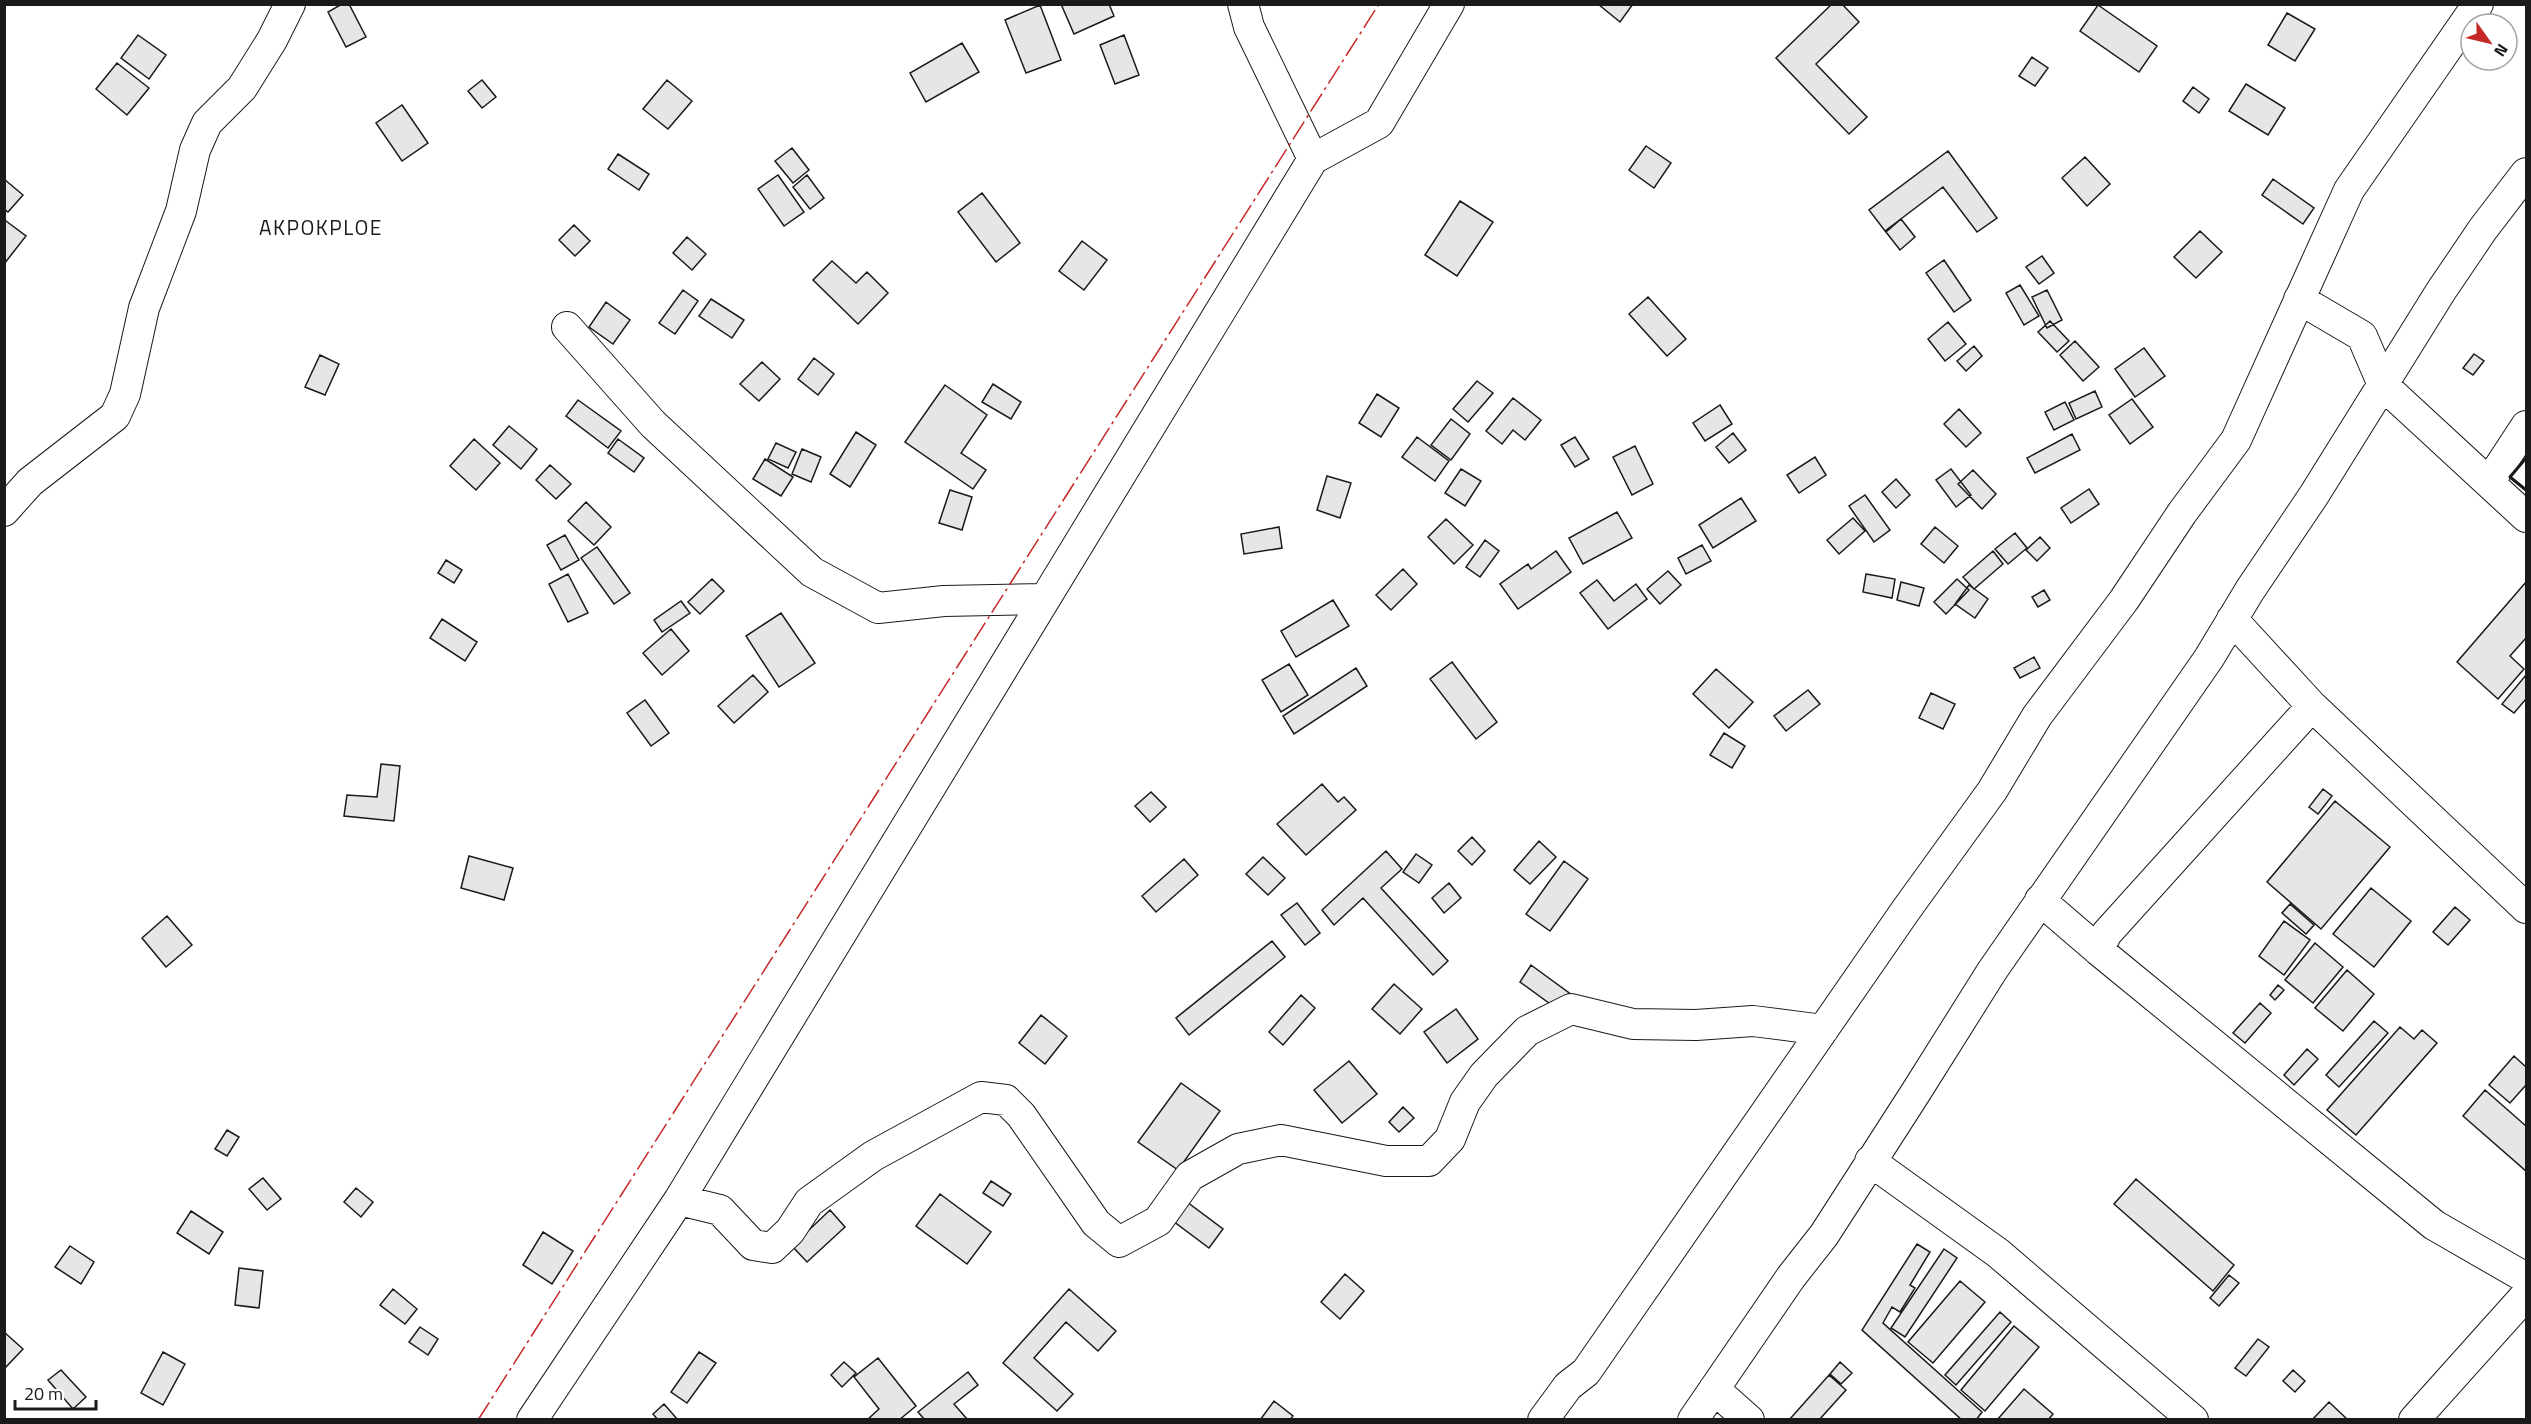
<svg xmlns="http://www.w3.org/2000/svg" width="2531" height="1424" viewBox="0 0 2531 1424" font-family="'Titillium Web',sans-serif">
	<style>
		.building { fill: #e6e6e6; stroke: #1a1a1a; stroke-width: 1.5 }
		.lines { fill: none; stroke-linecap: round; stroke-linejoin: round }
		.minor-casing { stroke: #1a1a1a; stroke-width: 32 }
		.minor { stroke: #fff; stroke-width: 30 }
		.wall { stroke: #1a1a1a; stroke-width: 3 }
		.power { stroke: #c62828; stroke-width: 1.5; stroke-dasharray: 21 4.5 3 4.5; stroke-linecap: butt }
		.labels { text-anchor: middle; stroke-width: 4.5; stroke-linejoin: round; paint-order: stroke }
		.quarter-label { font-size: 21px; letter-spacing: 1.5px; fill: #1a1a1a; stroke: #fff }
	</style>
	<rect width="100%" height="100%" fill="#fff"/>
	<!-- building -->
	<path class="building" d="M 342,4 L 349,4 L 366,37 L 346,47 L 328,12 Z
		M 1061,4 L 1109,4 L 1114,16 L 1074,34 Z
		M 1598,4 L 1633,4 L 1620,22 Z
		M 1832,4 L 1842,4 L 1859,22 L 1816,64 L 1867,117 L 1849,134 L 1776,58 Z
		M 1040,5 L 1061,60 L 1026,73 L 1005,20 Z
		M 2098,5 L 2157,46 L 2139,72 L 2080,31 Z
		M 2287,13 L 2315,29 L 2295,61 L 2268,45 Z
		M 138,35 L 166,55 L 149,79 L 121,58 Z
		M 1124,35 L 1139,75 L 1115,84 L 1100,45 Z
		M 962,43 L 979,72 L 926,102 L 910,73 Z
		M 2032,57 L 2048,68 L 2035,86 L 2019,76 Z
		M 117,63 L 149,88 L 127,115 L 96,89 Z
		M 482,80 L 496,97 L 482,108 L 468,91 Z
		M 667,80 L 692,101 L 668,129 L 643,109 Z
		M 2246,84 L 2285,108 L 2268,135 L 2229,111 Z
		M 2193,87 L 2209,99 L 2199,113 L 2183,101 Z
		M 402,105 L 428,143 L 402,161 L 376,123 Z
		M 1646,146 L 1671,163 L 1654,188 L 1629,170 Z
		M 792,148 L 809,170 L 793,183 L 775,161 Z
		M 1948,151 L 1997,218 L 1977,232 L 1943,187 L 1885,231 L 1869,210 Z
		M 618,154 L 649,174 L 639,190 L 608,169 Z
		M 2085,157 L 2110,184 L 2087,206 L 2062,178 Z
		M 778,175 L 804,212 L 784,226 L 758,189 Z
		M 807,175 L 824,198 L 810,209 L 793,187 Z
		M 4,179 L 23,195 L 8,212 L 4,209 Z
		M 2273,179 L 2314,208 L 2303,224 L 2262,195 Z
		M 982,193 L 1020,243 L 996,262 L 958,212 Z
		M 1460,201 L 1493,222 L 1457,276 L 1425,255 Z
		M 1901,219 L 1915,237 L 1900,250 L 1886,232 Z
		M 6,221 L 26,236 L 4,264 L 4,223 Z
		M 574,225 L 590,241 L 575,256 L 559,240 Z
		M 2200,231 L 2222,252 L 2196,278 L 2174,257 Z
		M 687,237 L 706,254 L 692,270 L 673,253 Z
		M 1082,241 L 1107,260 L 1084,290 L 1059,271 Z
		M 2042,256 L 2054,273 L 2039,284 L 2026,267 Z
		M 1944,260 L 1971,300 L 1954,312 L 1926,273 Z
		M 832,261 L 856,283 L 867,272 L 888,293 L 858,324 L 813,280 Z
		M 2020,285 L 2039,316 L 2024,325 L 2006,293 Z
		M 683,290 L 698,301 L 675,334 L 659,323 Z
		M 2047,290 L 2062,320 L 2047,328 L 2032,297 Z
		M 1648,297 L 1686,339 L 1667,356 L 1629,314 Z
		M 711,299 L 744,320 L 732,338 L 699,316 Z
		M 606,302 L 630,320 L 613,344 L 589,327 Z
		M 2050,321 L 2069,341 L 2057,352 L 2038,332 Z
		M 1948,322 L 1966,344 L 1945,361 L 1928,339 Z
		M 2075,341 L 2099,367 L 2083,381 L 2060,355 Z
		M 1974,346 L 1982,356 L 1966,371 L 1957,361 Z
		M 2144,348 L 2165,376 L 2135,397 L 2115,369 Z
		M 2474,354 L 2484,361 L 2473,375 L 2463,368 Z
		M 320,355 L 339,364 L 325,395 L 305,387 Z
		M 814,358 L 834,374 L 818,395 L 798,379 Z
		M 762,362 L 780,379 L 759,401 L 740,384 Z
		M 1477,381 L 1493,393 L 1468,422 L 1453,409 Z
		M 993,384 L 1021,402 L 1011,419 L 982,402 Z
		M 945,385 L 987,415 L 961,453 L 986,470 L 973,489 L 905,442 Z
		M 2095,391 L 2102,407 L 2076,419 L 2069,403 Z
		M 1377,394 L 1399,408 L 1381,437 L 1359,423 Z
		M 1513,398 L 1541,420 L 1525,440 L 1513,430 L 1502,444 L 1486,431 Z
		M 2132,399 L 2153,427 L 2130,444 L 2109,415 Z
		M 578,400 L 621,431 L 608,448 L 566,416 Z
		M 2065,402 L 2074,420 L 2054,430 L 2045,412 Z
		M 1720,405 L 1732,424 L 1705,441 L 1693,423 Z
		M 1959,409 L 1981,433 L 1966,447 L 1944,424 Z
		M 1451,419 L 1470,434 L 1451,460 L 1431,445 Z
		M 509,426 L 537,449 L 521,469 L 493,445 Z
		M 856,432 L 876,445 L 850,487 L 830,474 Z
		M 1733,433 L 1746,450 L 1729,463 L 1716,447 Z
		M 2072,434 L 2080,450 L 2035,473 L 2027,458 Z
		M 1417,437 L 1449,461 L 1435,481 L 1402,457 Z
		M 1575,437 L 1589,459 L 1575,467 L 1561,445 Z
		M 474,439 L 500,463 L 476,490 L 450,466 Z
		M 618,439 L 644,458 L 634,472 L 608,453 Z
		M 776,443 L 796,452 L 788,468 L 768,459 Z
		M 1635,446 L 1653,484 L 1632,495 L 1613,457 Z
		M 802,449 L 821,457 L 811,482 L 792,474 Z
		M 1815,457 L 1826,475 L 1799,493 L 1787,475 Z
		M 765,459 L 793,477 L 781,496 L 753,479 Z
		M 550,465 L 571,484 L 556,499 L 536,480 Z
		M 1461,469 L 1481,481 L 1465,506 L 1445,493 Z
		M 1951,469 L 1971,495 L 1956,507 L 1936,480 Z
		M 1973,470 L 1996,494 L 1982,509 L 1958,484 Z
		M 1327,476 L 1351,483 L 1340,518 L 1317,510 Z
		M 1896,479 L 1910,495 L 1896,508 L 1882,492 Z
		M 2089,489 L 2099,504 L 2071,523 L 2061,508 Z
		M 950,490 L 972,497 L 962,530 L 939,523 Z
		M 1865,495 L 1890,530 L 1874,542 L 1849,506 Z
		M 1741,498 L 1756,521 L 1713,548 L 1699,525 Z
		M 586,502 L 611,527 L 594,545 L 568,521 Z
		M 1617,512 L 1632,538 L 1583,564 L 1569,538 Z
		M 1853,518 L 1865,531 L 1839,554 L 1827,540 Z
		M 1446,519 L 1473,545 L 1454,564 L 1428,537 Z
		M 1279,527 L 1282,548 L 1244,554 L 1241,534 Z
		M 1935,527 L 1958,546 L 1944,563 L 1921,544 Z
		M 2015,533 L 2027,548 L 2008,564 L 1995,549 Z
		M 565,535 L 579,560 L 561,570 L 547,545 Z
		M 2040,537 L 2050,548 L 2037,561 L 2026,550 Z
		M 1485,540 L 1499,551 L 1480,577 L 1466,567 Z
		M 1702,545 L 1711,561 L 1686,574 L 1678,558 Z
		M 597,547 L 630,593 L 614,604 L 581,558 Z
		M 1556,551 L 1571,572 L 1518,609 L 1500,584 L 1528,564 L 1531,569 Z
		M 1993,551 L 2003,564 L 1974,589 L 1963,577 Z
		M 446,560 L 462,570 L 454,583 L 438,573 Z
		M 1403,569 L 1417,584 L 1391,610 L 1376,595 Z
		M 1668,571 L 1681,585 L 1660,604 L 1647,589 Z
		M 568,574 L 588,613 L 568,622 L 549,584 Z
		M 1866,574 L 1895,579 L 1892,598 L 1863,592 Z
		M 712,579 L 724,591 L 700,614 L 688,602 Z
		M 1957,579 L 1969,590 L 1946,614 L 1934,602 Z
		M 1597,580 L 1614,601 L 1636,584 L 1647,599 L 1608,629 L 1580,593 Z
		M 1901,582 L 1924,588 L 1919,606 L 1897,600 Z
		M 2526,582 L 2526,638 L 2510,656 L 2524,669 L 2498,699 L 2457,662 Z
		M 1969,585 L 1988,599 L 1975,618 L 1955,604 Z
		M 2044,590 L 2050,600 L 2038,607 L 2032,597 Z
		M 1333,600 L 1349,626 L 1296,657 L 1281,631 Z
		M 681,601 L 690,613 L 662,632 L 654,620 Z
		M 781,613 L 815,663 L 779,687 L 746,636 Z
		M 442,619 L 477,642 L 465,661 L 430,638 Z
		M 671,629 L 689,651 L 662,675 L 643,653 Z
		M 2034,657 L 2040,668 L 2020,678 L 2014,668 Z
		M 1452,662 L 1497,722 L 1476,739 L 1430,679 Z
		M 1289,664 L 1308,695 L 1281,712 L 1262,680 Z
		M 1356,668 L 1367,686 L 1294,734 L 1283,716 Z
		M 1716,669 L 1753,702 L 1729,728 L 1693,694 Z
		M 753,675 L 768,692 L 734,723 L 718,706 Z
		M 2526,675 L 2526,699 L 2514,713 L 2502,704 Z
		M 1808,690 L 1820,704 L 1786,731 L 1774,716 Z
		M 1931,693 L 1955,704 L 1943,729 L 1919,718 Z
		M 645,700 L 669,733 L 651,746 L 627,713 Z
		M 1724,733 L 1745,746 L 1732,768 L 1710,755 Z
		M 381,764 L 400,766 L 394,821 L 344,816 L 347,795 L 377,797 Z
		M 1322,784 L 1338,802 L 1344,797 L 1356,810 L 1306,855 L 1277,824 Z
		M 2323,789 L 2332,796 L 2318,814 L 2309,807 Z
		M 1151,792 L 1166,807 L 1150,822 L 1135,806 Z
		M 2335,801 L 2390,847 L 2321,929 L 2267,882 Z
		M 1472,837 L 1485,851 L 1472,865 L 1458,851 Z
		M 1539,841 L 1556,857 L 1530,884 L 1514,870 Z
		M 1386,851 L 1402,869 L 1381,888 L 1448,961 L 1433,975 L 1363,898 L 1334,925 L 1322,910 Z
		M 1416,854 L 1432,865 L 1419,883 L 1403,872 Z
		M 469,856 L 513,868 L 504,900 L 461,888 Z
		M 1263,857 L 1285,878 L 1268,895 L 1246,874 Z
		M 1184,859 L 1198,875 L 1156,912 L 1142,896 Z
		M 1564,861 L 1588,879 L 1550,931 L 1526,914 Z
		M 1449,883 L 1461,898 L 1444,913 L 1432,898 Z
		M 2371,888 L 2411,921 L 2374,967 L 2333,934 Z
		M 1297,903 L 1320,933 L 1305,945 L 1281,915 Z
		M 2290,904 L 2314,925 L 2306,934 L 2282,913 Z
		M 2455,907 L 2470,920 L 2448,945 L 2433,932 Z
		M 167,916 L 192,945 L 166,967 L 142,938 Z
		M 2284,921 L 2310,940 L 2284,975 L 2259,956 Z
		M 1272,941 L 1285,957 L 1189,1035 L 1176,1018 Z
		M 2315,943 L 2343,967 L 2313,1003 L 2285,980 Z
		M 1531,965 L 1576,998 L 1564,1014 L 1520,982 Z
		M 2347,970 L 2374,994 L 2343,1031 L 2315,1008 Z
		M 1394,984 L 1422,1009 L 1400,1034 L 1372,1009 Z
		M 2278,985 L 2284,990 L 2275,1000 L 2270,995 Z
		M 1301,995 L 1315,1008 L 1283,1045 L 1269,1032 Z
		M 2260,1003 L 2271,1013 L 2245,1043 L 2233,1033 Z
		M 1456,1009 L 1478,1039 L 1447,1063 L 1424,1032 Z
		M 1041,1015 L 1067,1036 L 1045,1064 L 1019,1043 Z
		M 2374,1021 L 2388,1033 L 2339,1087 L 2326,1075 Z
		M 2400,1027 L 2414,1039 L 2422,1030 L 2437,1043 L 2356,1135 L 2327,1110 Z
		M 2307,1049 L 2318,1059 L 2294,1085 L 2284,1075 Z
		M 2514,1056 L 2526,1067 L 2526,1085 L 2510,1103 L 2489,1085 Z
		M 1349,1061 L 1377,1094 L 1342,1123 L 1314,1090 Z
		M 1181,1083 L 1220,1111 L 1178,1170 L 1138,1142 Z
		M 2485,1090 L 2526,1126 L 2526,1171 L 2463,1116 Z
		M 1403,1107 L 1414,1118 L 1399,1132 L 1389,1122 Z
		M 227,1130 L 239,1137 L 227,1156 L 215,1149 Z
		M 263,1178 L 281,1199 L 267,1210 L 249,1189 Z
		M 2136,1179 L 2234,1265 L 2213,1291 L 2114,1204 Z
		M 991,1181 L 1011,1194 L 1003,1206 L 983,1193 Z
		M 356,1188 L 373,1202 L 361,1217 L 344,1202 Z
		M 1175,1193 L 1223,1229 L 1209,1248 L 1161,1212 Z
		M 940,1194 L 991,1232 L 967,1264 L 916,1226 Z
		M 830,1210 L 845,1227 L 807,1262 L 792,1246 Z
		M 191,1211 L 223,1232 L 209,1254 L 177,1233 Z
		M 543,1232 L 573,1251 L 552,1284 L 523,1265 Z
		M 1917,1244 L 1930,1252 L 1910,1285 L 1915,1288 L 1900,1312 L 1892,1307 L 1883,1323 L 1982,1412 L 1976,1420 L 1962,1420 L 1862,1330 Z
		M 70,1246 L 94,1262 L 81,1284 L 55,1267 Z
		M 1944,1249 L 1957,1258 L 1905,1337 L 1891,1328 Z
		M 239,1268 L 263,1271 L 259,1308 L 235,1305 Z
		M 1345,1274 L 1364,1291 L 1340,1319 L 1321,1302 Z
		M 2229,1275 L 2239,1283 L 2219,1306 L 2210,1298 Z
		M 1960,1281 L 1985,1302 L 1933,1363 L 1908,1342 Z
		M 393,1289 L 417,1309 L 405,1324 L 380,1305 Z
		M 1069,1289 L 1116,1331 L 1098,1351 L 1066,1322 L 1034,1358 L 1073,1394 L 1057,1411 L 1003,1363 Z
		M 2000,1312 L 2011,1322 L 1956,1385 L 1945,1375 Z
		M 2014,1326 L 2039,1347 L 1985,1411 L 1961,1390 Z
		M 420,1327 L 438,1339 L 428,1355 L 409,1342 Z
		M 4,1332 L 23,1349 L 4,1369 Z
		M 2258,1339 L 2269,1347 L 2246,1376 L 2235,1368 Z
		M 163,1352 L 185,1364 L 163,1405 L 141,1393 Z
		M 699,1352 L 716,1363 L 687,1403 L 671,1392 Z
		M 878,1358 L 916,1406 L 899,1420 L 867,1420 L 879,1409 L 854,1377 Z
		M 844,1362 L 856,1373 L 842,1387 L 831,1375 Z
		M 1840,1362 L 1852,1373 L 1841,1384 L 1830,1374 Z
		M 61,1370 L 86,1397 L 73,1409 L 48,1380 Z
		M 2293,1370 L 2305,1381 L 2295,1392 L 2283,1381 Z
		M 968,1372 L 978,1385 L 954,1404 L 967,1419 L 925,1420 L 918,1412 Z
		M 1829,1375 L 1846,1390 L 1819,1420 L 1789,1420 Z
		M 2024,1389 L 2053,1414 L 2048,1420 L 1997,1420 Z
		M 1274,1401 L 1293,1416 L 1290,1420 L 1260,1420 Z
		M 2329,1402 L 2348,1420 L 2312,1420 Z
		M 664,1404 L 678,1420 L 658,1420 L 653,1414 Z"/>
	<g class="lines">
		<defs>
			<path id="minor" d="M 1243,4 L 1249,27 L 1313,159
				M 2299,299 L 2362,336 L 2383,385 L 2526,517
				M 567,327 L 653,424 L 812,572 L 878,608 L 944,601 L 1045,599
				M 2490,481 L 2526,426
				M 4,511 L 30,482 L 115,416 L 125,394 L 144,308 L 181,211 L 195,150 L 207,123 L 242,88 L 272,40 L 290,4
				M 2232,619 L 2312,706 L 2526,908
				M 2040,900 L 2098,950 L 2434,1225 L 2526,1278
				M 2098,950 L 2107,933 L 2312,706
				M 1870,1161 L 1998,1253 L 2193,1420
				M 679,1200 L 720,1210 L 753,1245 L 772,1248 L 790,1231 L 809,1202 L 873,1156 L 981,1097 L 1006,1100 L 1021,1115 L 1096,1223 L 1119,1242 L 1158,1221 L 1190,1176 L 1238,1149 L 1281,1140 L 1386,1161 L 1429,1161 L 1450,1139 L 1465,1102 L 1484,1075 L 1527,1031 L 1571,1009 L 1633,1024 L 1696,1025 L 1753,1021 L 1823,1030
				M 1714,1389 L 1749,1420
				M 532,1420 L 679,1200 L 1313,159 L 1379,123 L 1449,4
				M 1543,1420 L 1568,1386 L 1586,1372 L 1906,910 L 1992,791 L 2037,716 L 2124,600 L 2182,513 L 2236,440 L 2349,190 L 2478,4
				M 1693,1420 L 1791,1277 L 1824,1235 L 1916,1092 L 1992,971 L 2209,658 L 2250,590 L 2314,495 L 2441,291 L 2483,229 L 2526,173
				M 2414,1420 L 2526,1295"/>
		</defs>
		<!-- minor casing -->
		<use href="#minor" class="minor-casing"/>
		<!-- minor -->
		<use href="#minor" class="minor"/>
		<!-- wall -->
		<path class="wall" d="M 2526,458 L 2510,477 L 2526,490"/>
		<!-- power -->
		<path class="power" d="M 478,1420 L 1379,4"/>
	</g>
	<g class="labels">
		<!-- quarter labels -->
		<g class="quarter-label">
			<text x="321" y="235">AKPOKPLOE</text>
		</g>
	</g>
	<!-- border -->
	<rect width="2531" height="1424" fill="none" stroke="#1a1a1a" stroke-width="12"/>
	<!-- north arrow -->
	<g transform="translate(2489 42) rotate(124)"><circle r="28" fill="#ffffff" stroke="#a3a3a3" stroke-width="1.5"/>
	<path d="M0-4.5L10 22L0 15L-10 22Z" fill="#c62828"/>
	<text y="-9" font-size="16" font-weight="bold" text-anchor="middle" fill="#1a1a1a">N</text>
	</g>
	<!-- scale -->
	<path d="M15 1400v9h81v-9" fill="none" stroke="#1a1a1a" stroke-width="3"/>
	<text x="24" y="1400" font-size="18" fill="#1a1a1a" stroke="#ffffff" stroke-width="4.5" paint-order="stroke">20 m</text>
</svg>
